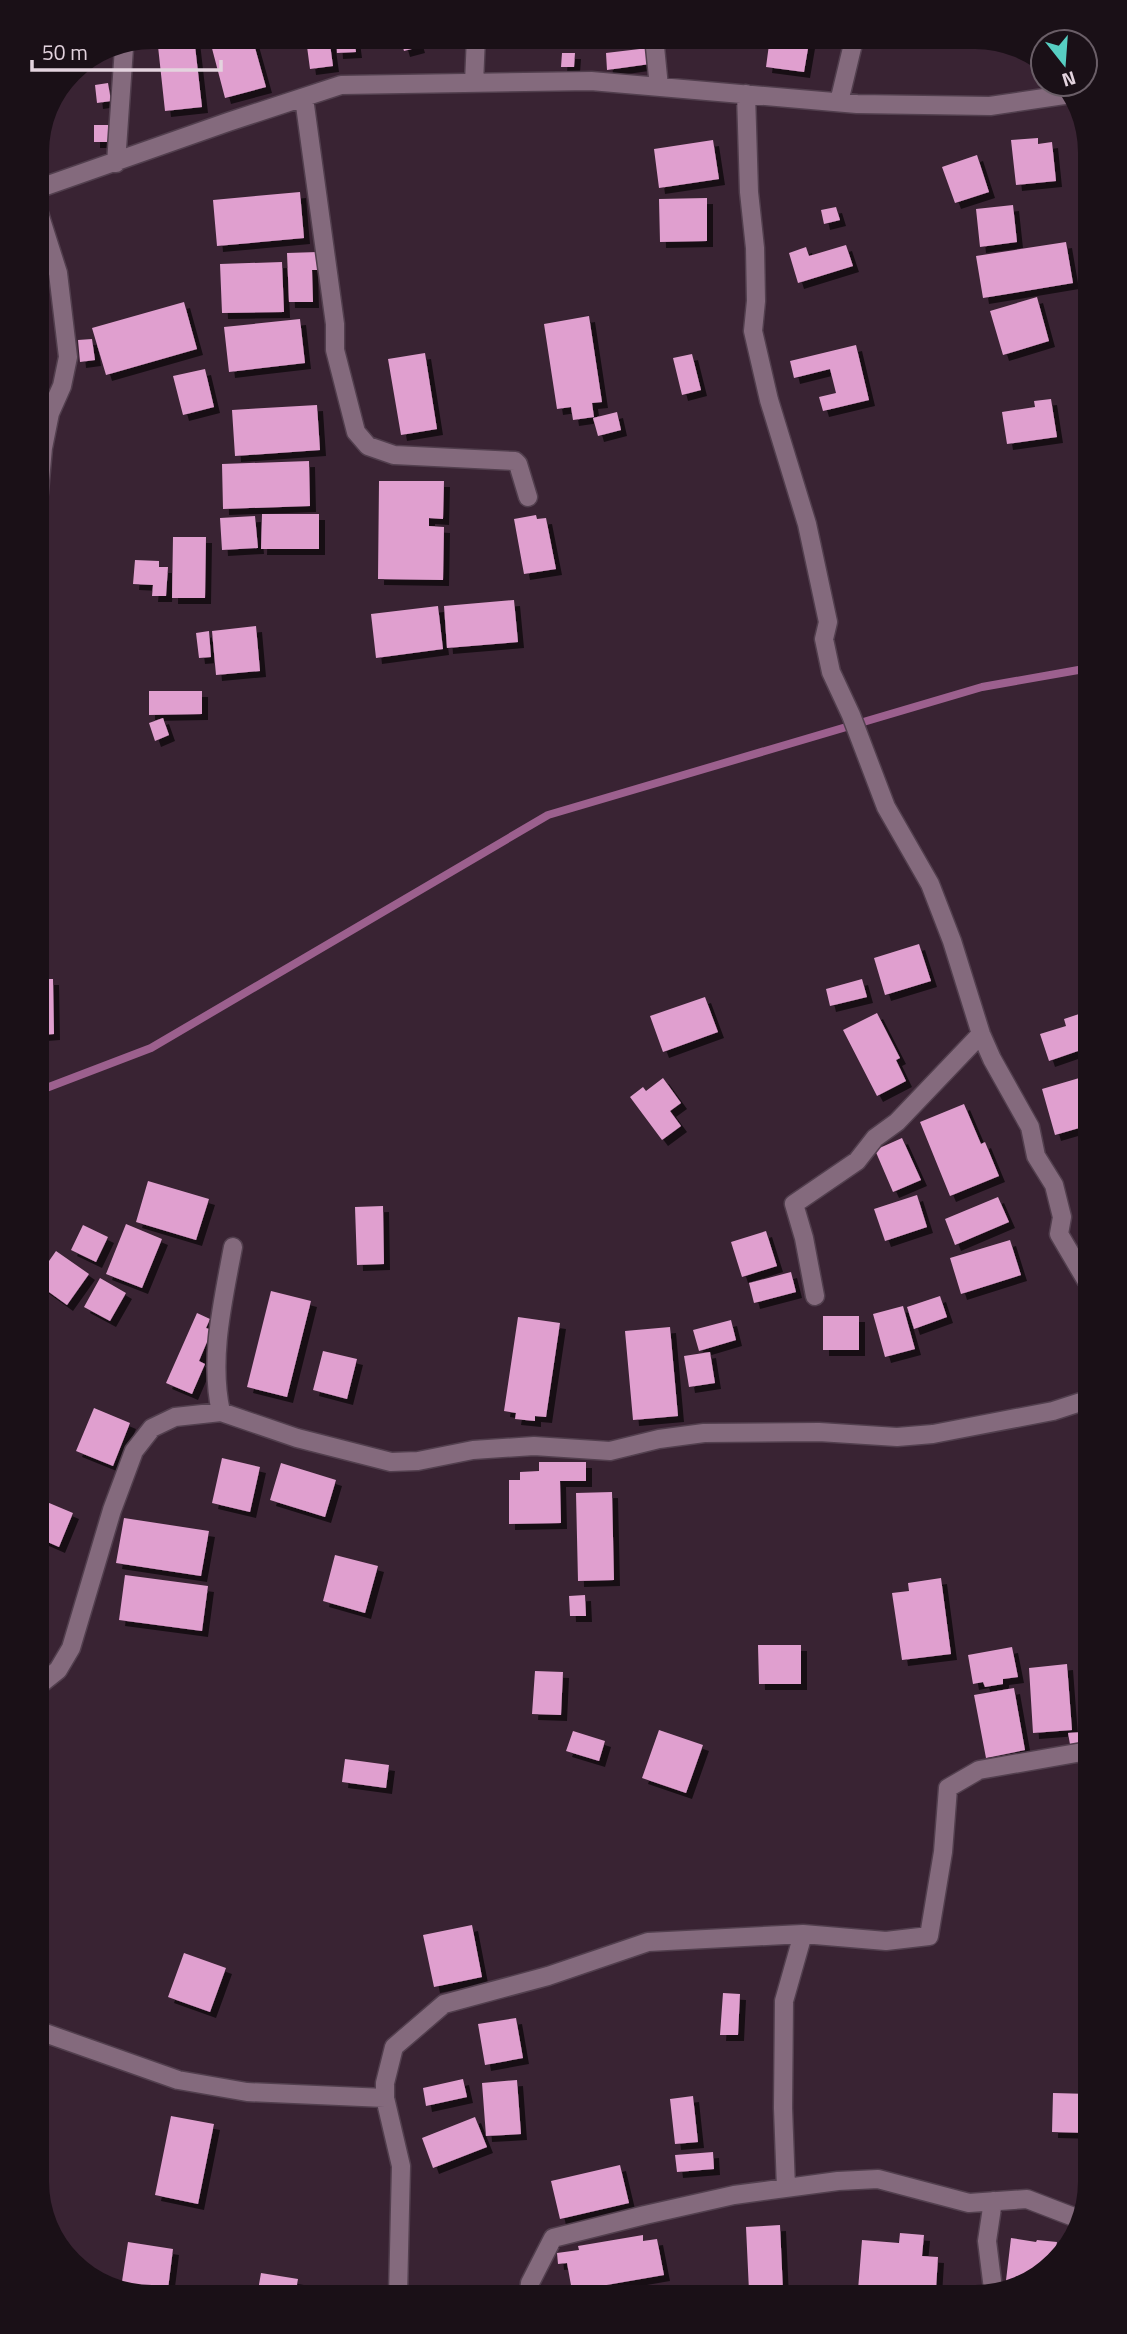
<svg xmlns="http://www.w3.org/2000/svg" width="1127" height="2334" viewBox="0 0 1127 2334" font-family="'Titillium Web',sans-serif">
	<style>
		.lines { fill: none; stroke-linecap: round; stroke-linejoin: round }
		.stream { stroke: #9c608e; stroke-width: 8 }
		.building { fill: #e09fcf; filter: url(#shadow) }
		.minor-casing { stroke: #523f4e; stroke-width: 21 }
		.minor { stroke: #846a7d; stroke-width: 18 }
	</style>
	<defs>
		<filter id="shadow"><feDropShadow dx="6" dy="6" stdDeviation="0" flood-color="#0009"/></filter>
	</defs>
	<rect width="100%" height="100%" fill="#392333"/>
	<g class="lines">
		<!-- stream -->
		<path class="stream" d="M 41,1090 L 151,1048 L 548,815 L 982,687 L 1084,669"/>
	</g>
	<!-- building -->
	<path class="building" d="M 157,37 L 194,37 L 202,107 L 165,111 Z
		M 209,37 L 252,37 L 266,87 L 225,98 Z
		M 329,37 L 333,66 L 310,69 L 306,39 Z
		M 336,37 L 354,37 L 356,52 L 337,53 Z
		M 400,37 L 416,37 L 419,47 L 404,51 Z
		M 770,37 L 810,37 L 804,72 L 766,67 Z
		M 648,48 L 650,64 L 607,70 L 606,53 Z
		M 562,53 L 575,53 L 574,67 L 561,67 Z
		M 108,83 L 111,101 L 97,103 L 95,85 Z
		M 94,125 L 108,125 L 108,142 L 94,142 Z
		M 1038,138 L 1038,144 L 1052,142 L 1056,181 L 1016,185 L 1011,140 Z
		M 713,140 L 719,179 L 659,188 L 654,149 Z
		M 977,155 L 989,192 L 955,203 L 942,167 Z
		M 300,192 L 304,238 L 217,246 L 213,200 Z
		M 707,198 L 707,241 L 660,242 L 659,199 Z
		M 1013,205 L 1017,242 L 980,247 L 976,209 Z
		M 836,207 L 840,220 L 824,224 L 821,210 Z
		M 1066,242 L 1073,283 L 983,298 L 976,256 Z
		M 846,245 L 853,266 L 798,283 L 789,253 L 806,247 L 809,256 Z
		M 318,252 L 318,270 L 312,270 L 313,302 L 289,302 L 287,253 Z
		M 282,262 L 284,312 L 222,313 L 220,264 Z
		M 1037,297 L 1049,341 L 1003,355 L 990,311 Z
		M 184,302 L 197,349 L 106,375 L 92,328 Z
		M 589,316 L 602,402 L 592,403 L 594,417 L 573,420 L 571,407 L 557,409 L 544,324 Z
		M 300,319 L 305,363 L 229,372 L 224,327 Z
		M 92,339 L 95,360 L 80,362 L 78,340 Z
		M 856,345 L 869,400 L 823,411 L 819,397 L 836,393 L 830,369 L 794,378 L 790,361 Z
		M 425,353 L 437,429 L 401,435 L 388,359 Z
		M 692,354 L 701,390 L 682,395 L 673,358 Z
		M 205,369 L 214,407 L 183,415 L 173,376 Z
		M 1051,399 L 1057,437 L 1007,444 L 1002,412 L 1035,407 L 1034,401 Z
		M 317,405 L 320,450 L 235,456 L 232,410 Z
		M 617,412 L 621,430 L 598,436 L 593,418 Z
		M 309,461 L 310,506 L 223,509 L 222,464 Z
		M 379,481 L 444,481 L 443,519 L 429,518 L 429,526 L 444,527 L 443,580 L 378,579 Z
		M 262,514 L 319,514 L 319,549 L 261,549 Z
		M 536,515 L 537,519 L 546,518 L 556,569 L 524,574 L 514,519 Z
		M 255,516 L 258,548 L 222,550 L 220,518 Z
		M 173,537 L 206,537 L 205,598 L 172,598 Z
		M 135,560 L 159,561 L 159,567 L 168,567 L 166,596 L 152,596 L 153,585 L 133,584 Z
		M 514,600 L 518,642 L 447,648 L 444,606 Z
		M 438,606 L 443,649 L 376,658 L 371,614 Z
		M 256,626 L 260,671 L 216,675 L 212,631 Z
		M 209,631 L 211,657 L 199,658 L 196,633 Z
		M 149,691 L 202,691 L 202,714 L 149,715 Z
		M 163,718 L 169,735 L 155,741 L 149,723 Z
		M 919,944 L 931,981 L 885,995 L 874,958 Z
		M 40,979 L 53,979 L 54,1034 L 41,1035 Z
		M 862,979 L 867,997 L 830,1006 L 826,989 Z
		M 705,997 L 718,1032 L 663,1052 L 650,1016 Z
		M 1085,1012 L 1086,1054 L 1080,1056 L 1078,1051 L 1049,1061 L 1040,1034 L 1066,1026 L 1064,1019 Z
		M 877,1013 L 900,1058 L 896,1060 L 906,1081 L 877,1096 L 843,1030 Z
		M 1086,1076 L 1086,1126 L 1055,1135 L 1042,1089 Z
		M 663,1078 L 681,1103 L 670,1111 L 681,1126 L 662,1140 L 630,1097 L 643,1087 L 646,1091 Z
		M 964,1104 L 981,1144 L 985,1142 L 999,1176 L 950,1196 L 920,1122 Z
		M 902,1138 L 921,1180 L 893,1192 L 875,1150 Z
		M 148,1181 L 209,1199 L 196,1240 L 136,1222 Z
		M 917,1195 L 927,1227 L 885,1241 L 874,1209 Z
		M 998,1197 L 1009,1222 L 955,1245 L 945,1219 Z
		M 383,1206 L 384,1264 L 357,1265 L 355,1207 Z
		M 126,1224 L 162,1239 L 142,1288 L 106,1274 Z
		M 83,1225 L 108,1237 L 96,1262 L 71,1250 Z
		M 766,1231 L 777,1266 L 742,1277 L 731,1242 Z
		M 1010,1240 L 1021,1275 L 961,1294 L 950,1258 Z
		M 56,1251 L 89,1274 L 67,1305 L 42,1287 L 42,1271 Z
		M 791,1272 L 796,1292 L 754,1303 L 749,1283 Z
		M 100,1278 L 126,1293 L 110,1321 L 84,1307 Z
		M 271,1291 L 311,1301 L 287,1397 L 247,1387 Z
		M 940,1296 L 947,1317 L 914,1329 L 907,1307 Z
		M 903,1306 L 915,1349 L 885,1357 L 873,1314 Z
		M 197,1313 L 210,1319 L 206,1328 L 212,1330 L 199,1361 L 205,1364 L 192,1394 L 166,1383 Z
		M 823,1316 L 859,1316 L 859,1350 L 823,1350 Z
		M 518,1317 L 560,1323 L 546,1417 L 535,1416 L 535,1421 L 515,1419 L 516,1413 L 504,1411 Z
		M 731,1320 L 736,1340 L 699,1351 L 693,1330 Z
		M 670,1327 L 678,1416 L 633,1420 L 625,1331 Z
		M 323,1351 L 357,1359 L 347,1399 L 313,1390 Z
		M 710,1352 L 715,1383 L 689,1387 L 684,1356 Z
		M 94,1408 L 130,1423 L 113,1466 L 76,1451 Z
		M 222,1458 L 260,1467 L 250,1512 L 212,1503 Z
		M 539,1462 L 586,1462 L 586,1481 L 560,1481 L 561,1523 L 509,1524 L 509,1480 L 520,1480 L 520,1472 L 539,1471 Z
		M 281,1463 L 336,1480 L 325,1517 L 270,1500 Z
		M 612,1492 L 614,1580 L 578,1581 L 576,1493 Z
		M 42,1500 L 73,1513 L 59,1547 L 43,1540 Z
		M 124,1518 L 209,1531 L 201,1576 L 116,1563 Z
		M 335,1555 L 378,1566 L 365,1613 L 323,1601 Z
		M 125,1575 L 208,1586 L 202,1631 L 119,1620 Z
		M 941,1578 L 951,1654 L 902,1660 L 892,1593 L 909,1591 L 908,1583 Z
		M 585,1595 L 586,1616 L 570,1616 L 569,1596 Z
		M 758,1645 L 801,1645 L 801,1684 L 759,1684 Z
		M 1012,1647 L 1018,1677 L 1003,1679 L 1003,1684 L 985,1687 L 983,1682 L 973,1684 L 968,1655 Z
		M 1088,1648 L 1088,1725 L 1084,1725 L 1078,1649 Z
		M 1067,1664 L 1072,1730 L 1033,1733 L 1029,1668 Z
		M 535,1671 L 563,1672 L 561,1715 L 532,1714 Z
		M 1014,1688 L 1025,1750 L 986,1758 L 974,1695 Z
		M 659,1730 L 703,1745 L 686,1793 L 642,1778 Z
		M 573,1731 L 605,1741 L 599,1761 L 566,1751 Z
		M 1083,1732 L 1085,1749 L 1071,1750 L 1068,1733 Z
		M 345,1759 L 389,1765 L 386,1788 L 342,1782 Z
		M 472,1925 L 482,1977 L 434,1987 L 423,1935 Z
		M 184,1953 L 226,1968 L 210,2012 L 168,1997 Z
		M 723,1993 L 740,1994 L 738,2035 L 720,2035 Z
		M 516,2018 L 523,2058 L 485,2065 L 478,2024 Z
		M 463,2079 L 467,2097 L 426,2106 L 423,2088 Z
		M 517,2080 L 521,2134 L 486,2136 L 482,2083 Z
		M 1053,2093 L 1090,2094 L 1090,2133 L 1052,2132 Z
		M 693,2096 L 698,2142 L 675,2144 L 670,2099 Z
		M 171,2116 L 214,2124 L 198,2204 L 155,2195 Z
		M 475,2117 L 487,2147 L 433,2168 L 422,2138 Z
		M 713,2152 L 714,2169 L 677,2172 L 675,2155 Z
		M 620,2165 L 629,2203 L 560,2219 L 551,2181 Z
		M 780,2225 L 783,2291 L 749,2291 L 746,2227 Z
		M 900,2233 L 924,2235 L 922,2256 L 938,2257 L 936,2289 L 858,2290 L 862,2240 L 899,2243 Z
		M 643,2235 L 643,2241 L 657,2239 L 664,2275 L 572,2291 L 567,2263 L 558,2264 L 557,2253 L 579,2250 L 578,2246 Z
		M 1011,2238 L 1036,2242 L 1037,2240 L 1057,2242 L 1054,2260 L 1019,2289 L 1005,2289 Z
		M 128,2242 L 173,2249 L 167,2297 L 145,2297 L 121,2288 Z
		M 261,2273 L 298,2279 L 295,2296 L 257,2296 Z"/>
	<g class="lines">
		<defs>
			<path id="minor" d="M 654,37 L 659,87
				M 474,83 L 476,37
				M 746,94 L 749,192 L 755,248 L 756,301 L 753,331 L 769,400 L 807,524 L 828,622 L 824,639 L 831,672 L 851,715 L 886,807 L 930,884 L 952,941 L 981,1034 L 992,1059 L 1030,1127 L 1036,1156 L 1054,1185 L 1062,1217 L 1059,1234 L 1086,1280
				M 304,98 L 335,324 L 335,350 L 356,432 L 368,446 L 394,455 L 515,461 L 518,464 L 528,497
				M 839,102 L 852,48 L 849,37
				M 116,163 L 124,48
				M 37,189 L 228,122 L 341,85 L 591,81 L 857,104 L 990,106 L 1071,94
				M 37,207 L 58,273 L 68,357 L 62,386 L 50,413 L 43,448 L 38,502
				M 815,1296 L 804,1238 L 794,1204 L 857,1161 L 875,1138 L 897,1122 L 981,1034
				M 221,1412 C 209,1359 223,1301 233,1247
				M 43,1682 L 58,1670 L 71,1648 L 112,1510 L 134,1451 L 152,1428 L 175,1417 L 221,1412 L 297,1438 L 391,1462 L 418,1461 L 473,1450 L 534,1446 L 610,1451 L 659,1439 L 704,1433 L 819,1432 L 897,1437 L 933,1434 L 1053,1411 L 1087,1400
				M 45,2033 L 178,2080 L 247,2092 L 385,2098 L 401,2166 L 398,2295
				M 385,2098 L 385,2083 L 394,2047 L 444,2004 L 548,1976 L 648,1942 L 803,1934 L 886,1941 L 929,1936 L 943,1852 L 948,1788 L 979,1770 L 1088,1751
				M 786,2188 L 783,2108 L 784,2001 L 803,1934
				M 993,2201 L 987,2241 L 993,2289
				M 529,2293 L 530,2283 L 553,2238 L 645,2215 L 734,2195 L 838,2181 L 878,2179 L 969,2203 L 1027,2199 L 1079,2219"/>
		</defs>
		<!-- minor casing -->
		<use href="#minor" class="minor-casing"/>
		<!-- minor -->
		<use href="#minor" class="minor"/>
	</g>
	<!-- crop -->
	<path d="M0 0H1127V2334H0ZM152 49H975A103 103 0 0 1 1078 152V2182A103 103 0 0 1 975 2285H152A103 103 0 0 1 49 2182V152A103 103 0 0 1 152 49Z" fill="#1a1017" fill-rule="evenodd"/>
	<!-- north arrow -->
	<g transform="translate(1064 63) rotate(163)"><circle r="33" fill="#1a1017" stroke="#6a5e67" stroke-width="2"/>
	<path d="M0-5L12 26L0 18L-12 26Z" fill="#57cec2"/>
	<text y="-10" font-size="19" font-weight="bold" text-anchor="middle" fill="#e3d3de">N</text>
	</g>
	<!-- scale -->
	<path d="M32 60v10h189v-10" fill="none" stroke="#e3d3de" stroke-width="3.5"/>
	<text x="42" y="60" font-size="21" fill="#e3d3de" stroke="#1a1017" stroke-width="5" paint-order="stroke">50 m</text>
</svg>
